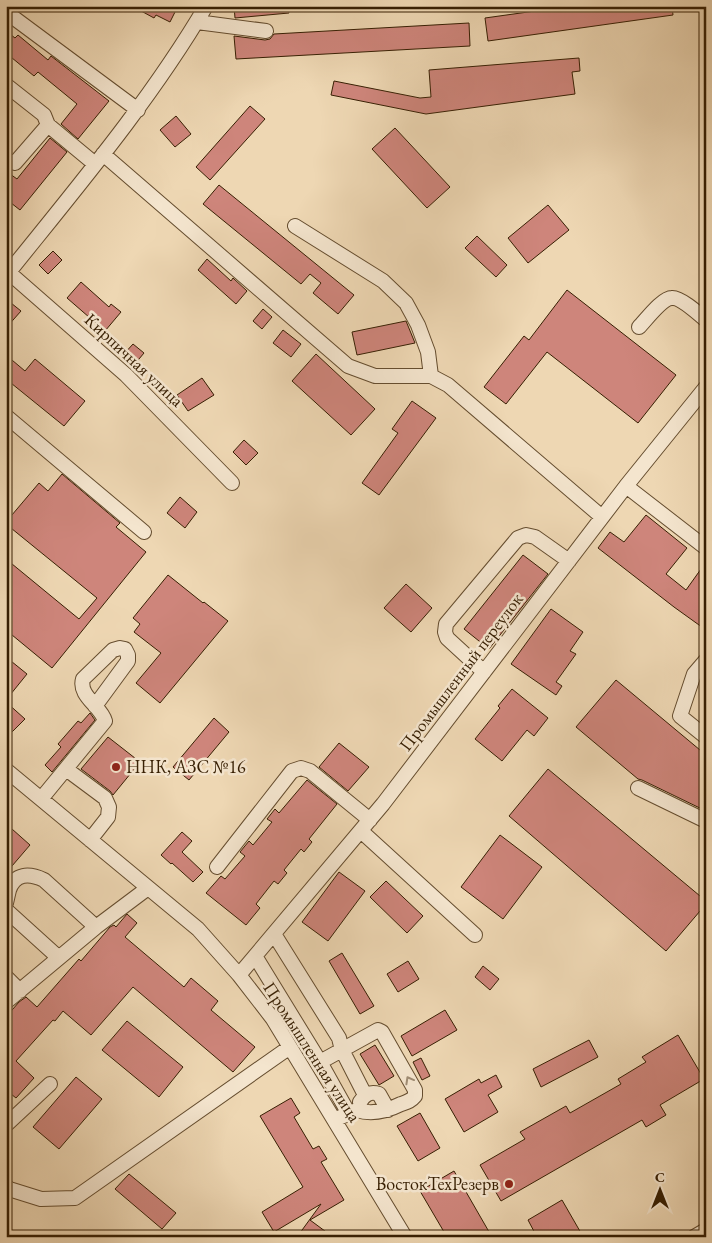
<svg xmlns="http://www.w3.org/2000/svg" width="712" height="1243" viewBox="0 0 712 1243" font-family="'EB Garamond',serif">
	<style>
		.building { fill: #ce857b; stroke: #371f03 }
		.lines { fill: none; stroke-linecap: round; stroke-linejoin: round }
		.minor-casing { stroke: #654d2f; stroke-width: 16 }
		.minor { stroke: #f4e5ce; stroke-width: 14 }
		.oneway { stroke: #9f8c73 }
		.poi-dot { fill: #8f2418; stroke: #f4e5ce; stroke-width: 2 }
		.labels { text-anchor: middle; stroke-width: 5; stroke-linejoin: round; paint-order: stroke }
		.street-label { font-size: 18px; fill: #371f03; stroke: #f4e5ce }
		.poi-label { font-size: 18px; fill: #371f03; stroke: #f4e5ce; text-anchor: start }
	</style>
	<rect width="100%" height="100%" fill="#eed7b3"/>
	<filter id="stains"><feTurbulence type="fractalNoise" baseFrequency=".004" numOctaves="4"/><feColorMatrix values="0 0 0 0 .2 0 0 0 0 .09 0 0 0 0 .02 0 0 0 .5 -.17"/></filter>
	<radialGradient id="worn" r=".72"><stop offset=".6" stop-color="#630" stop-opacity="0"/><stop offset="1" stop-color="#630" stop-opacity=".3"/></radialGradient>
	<!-- building -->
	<path class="building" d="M 132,6 L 178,6 L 170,22 L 156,15 L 154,18 Z
		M 234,6 L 288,6 L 289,13 L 235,18 Z
		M 571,6 L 672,6 L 673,15 L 488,41 L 485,18 Z
		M 469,23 L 470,46 L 236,59 L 234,36 L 265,40 L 270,39 L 274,34 Z
		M 6,31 L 15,38 L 18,35 L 48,60 L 51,56 L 109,101 L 78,139 L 61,124 L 77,104 L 38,72 L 34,76 L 6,53 Z
		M 579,58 L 580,71 L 572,72 L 575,94 L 426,114 L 331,95 L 334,81 L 420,98 L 431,97 L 429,70 Z
		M 250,106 L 265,119 L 210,180 L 196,167 Z
		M 176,116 L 191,134 L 175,147 L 160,130 Z
		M 395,128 L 450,187 L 427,208 L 372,149 Z
		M 50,138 L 67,152 L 20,210 L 6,199 L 6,171 L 17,179 Z
		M 219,185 L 354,295 L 338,314 L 313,293 L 321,283 L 310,274 L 301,284 L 203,204 Z
		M 548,205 L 569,230 L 528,263 L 508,238 Z
		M 477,236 L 507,265 L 496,277 L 465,248 Z
		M 53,251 L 62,260 L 48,274 L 39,265 Z
		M 207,259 L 231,281 L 233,278 L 247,291 L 236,304 L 198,270 Z
		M 81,282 L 109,307 L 111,304 L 121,312 L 105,331 L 67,298 Z
		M 567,290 L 676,375 L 638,423 L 547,352 L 506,404 L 484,387 L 524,336 L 529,340 Z
		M 6,299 L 21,311 L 6,328 Z
		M 263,309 L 272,317 L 262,329 L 253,321 Z
		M 406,321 L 415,343 L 357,355 L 352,332 Z
		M 283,330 L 301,344 L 291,357 L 273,343 Z
		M 133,344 L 144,353 L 134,365 L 123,355 Z
		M 316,354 L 375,409 L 351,435 L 292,381 Z
		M 6,355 L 25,371 L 35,359 L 85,401 L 64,426 L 6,379 Z
		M 202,378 L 214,395 L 188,411 L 177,395 Z
		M 412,401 L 436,418 L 379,495 L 362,483 L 398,433 L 392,429 Z
		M 244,440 L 258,453 L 246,465 L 233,452 Z
		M 62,474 L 120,523 L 116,527 L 146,552 L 52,668 L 6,630 L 6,559 L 79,619 L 97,598 L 6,524 L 6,522 L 39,483 L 48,491 Z
		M 180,497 L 197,512 L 185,528 L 167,513 Z
		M 646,515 L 687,548 L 666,574 L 686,590 L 706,562 L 706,630 L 674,607 L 598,548 L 610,532 L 624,542 Z
		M 523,555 L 548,574 L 489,649 L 464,629 Z
		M 168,575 L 203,603 L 204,602 L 228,621 L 160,703 L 136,683 L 161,653 L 134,632 L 140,624 L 133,618 Z
		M 406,584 L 432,608 L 411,632 L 384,608 Z
		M 551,609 L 583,632 L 570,651 L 576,654 L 556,682 L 562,686 L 556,695 L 511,664 Z
		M 6,657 L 27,674 L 6,700 Z
		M 616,680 L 706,755 L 706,811 L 642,780 L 638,779 L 576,727 Z
		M 512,689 L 548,718 L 534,736 L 527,730 L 502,761 L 475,739 L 500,708 L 498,706 Z
		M 6,702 L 25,719 L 6,738 Z
		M 90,713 L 95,720 L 52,772 L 45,765 L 61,747 L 58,744 L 78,721 L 81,723 Z
		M 214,718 L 229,732 L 189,780 L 173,767 Z
		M 108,737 L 140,762 L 113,795 L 110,791 L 81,769 Z
		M 339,743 L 369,767 L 348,791 L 319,767 Z
		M 548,769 L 706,901 L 706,904 L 666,951 L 509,816 Z
		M 307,780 L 337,804 L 309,839 L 312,842 L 304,852 L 301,849 L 284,870 L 287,873 L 278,884 L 274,881 L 256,904 L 260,908 L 246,925 L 206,893 L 221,876 L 225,879 L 245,856 L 240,852 L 249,841 L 253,845 L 272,822 L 267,819 L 275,809 L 279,813 Z
		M 12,829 L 30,845 L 6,873 L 6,835 Z
		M 182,832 L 192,841 L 182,852 L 203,872 L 193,882 L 172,863 L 171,864 L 161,855 Z
		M 500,835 L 542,867 L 503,919 L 461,887 Z
		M 339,872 L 365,891 L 328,941 L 302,922 Z
		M 386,881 L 423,916 L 407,933 L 370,897 Z
		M 127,914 L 137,923 L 125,937 L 184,987 L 191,978 L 218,1001 L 211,1010 L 255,1047 L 233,1072 L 133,987 L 91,1035 L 63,1011 L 55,1021 L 53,1020 L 16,1061 L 34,1078 L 16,1098 L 6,1090 L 6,1017 L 19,1002 L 26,997 L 37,1007 L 79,959 L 81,961 L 110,927 L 114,925 L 116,927 Z
		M 342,953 L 374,1006 L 360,1014 L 329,961 Z
		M 408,961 L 419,979 L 398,992 L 387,974 Z
		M 483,966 L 499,979 L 490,990 L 475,977 Z
		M 445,1010 L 457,1030 L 412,1056 L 401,1036 Z
		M 127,1021 L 183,1067 L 159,1097 L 102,1050 Z
		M 678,1035 L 704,1079 L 660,1105 L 666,1115 L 646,1127 L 642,1120 L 501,1201 L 480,1165 L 525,1139 L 520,1132 L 566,1106 L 570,1113 L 621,1084 L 618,1079 L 646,1062 L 642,1057 Z
		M 589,1040 L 598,1057 L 541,1087 L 533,1069 Z
		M 375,1045 L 394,1076 L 379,1085 L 360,1054 Z
		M 421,1058 L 430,1076 L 422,1080 L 413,1062 Z
		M 496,1075 L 502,1087 L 488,1095 L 498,1112 L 464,1132 L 445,1099 L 479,1079 L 481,1083 Z
		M 76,1077 L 102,1099 L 59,1149 L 33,1127 Z
		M 291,1098 L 300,1113 L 294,1117 L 313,1149 L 319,1146 L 327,1159 L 321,1162 L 344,1200 L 310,1220 L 333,1237 L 297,1237 L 321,1204 L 274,1232 L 262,1212 L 303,1187 L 260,1116 Z
		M 420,1113 L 440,1148 L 418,1161 L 397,1126 Z
		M 454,1171 L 492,1237 L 447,1237 L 420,1191 Z
		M 129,1174 L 176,1213 L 162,1229 L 115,1189 Z
		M 562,1200 L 581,1233 L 574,1237 L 537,1237 L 528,1220 Z"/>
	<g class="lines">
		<defs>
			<path id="minor" d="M 6,12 L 138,110
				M 197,22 L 266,31
				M 6,85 L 44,115 L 48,125 L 15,163 L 6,161
				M 48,125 L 95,164
				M 103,154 L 348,366 L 375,376 L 431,376 L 448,385 L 602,517
				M 295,226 L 383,281 L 406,303 L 418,325 L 428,352 L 431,376
				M 6,270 L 126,375 L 232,483
				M 9,272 C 78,186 150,101 206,6
				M 639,327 C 646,320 662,298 672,298 C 680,297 699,314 706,320
				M 6,416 L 144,532
				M 626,486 L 706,548
				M 706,660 L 694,674 L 680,716 L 706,737
				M 484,672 L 447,638 L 445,632 L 446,624 L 518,538 L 526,535 L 535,537 L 569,561
				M 66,769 L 105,798 L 109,807 L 108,817 L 90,840
				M 6,770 L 198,929 L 239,975 L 273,1019 L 405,1237
				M 638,788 L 706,821
				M 41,799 L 105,721 C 101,706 78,696 83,679 L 113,650 L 120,648 L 125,649 L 128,655 L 128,661 L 95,706
				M 361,831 L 475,935
				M 217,867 L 292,771 L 301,768 L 310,771 L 370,820
				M 6,903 C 7,899 8,894 9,890 C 15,873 29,873 44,880 L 96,927
				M 6,910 L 59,958
				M 274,934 L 339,1038 L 342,1050 L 365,1095
				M 255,956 L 320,1062 L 349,1114
				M 239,975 L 383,804 L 626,486 L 706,387
				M 6,977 L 20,991
				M 6,1002 L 96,927 L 148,888
				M 320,1062 L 378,1030 L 382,1032 L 415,1090 L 415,1096 C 411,1101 407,1102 401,1104 C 387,1111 372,1115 357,1110 L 334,1120
				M 360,1102 C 365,1094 370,1091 379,1094 L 388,1110
				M 6,1125 L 50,1084
				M 6,1186 L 9,1189 L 41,1199 L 75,1198 L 290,1047
				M 694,1237 L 706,1230"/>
		</defs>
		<!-- minor casing -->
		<use href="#minor" class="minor-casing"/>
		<!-- minor -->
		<use href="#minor" class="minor"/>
	</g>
	<!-- one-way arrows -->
	<defs><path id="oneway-chevron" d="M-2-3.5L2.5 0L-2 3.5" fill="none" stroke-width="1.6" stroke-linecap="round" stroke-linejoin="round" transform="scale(1.25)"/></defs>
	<use class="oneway" href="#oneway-chevron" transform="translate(409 1080) rotate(-119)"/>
	<!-- markers -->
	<g class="poi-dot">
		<circle cx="116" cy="767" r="5"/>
		<circle cx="509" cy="1184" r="5"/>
	</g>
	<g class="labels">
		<!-- street labels -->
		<g class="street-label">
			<text transform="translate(134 360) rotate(43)" y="6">Кирпичная улица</text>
			<text transform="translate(461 672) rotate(-53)" y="6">Промышленный переулок</text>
			<text transform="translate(312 1052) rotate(57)" y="6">Промышленная улица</text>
		</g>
		<!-- poi labels -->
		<g class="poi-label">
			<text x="126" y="773">ННК, АЗС №16</text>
			<text x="499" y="1190" text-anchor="end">ВостокТехРезерв</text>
		</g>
	</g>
	<!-- margin -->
	<rect width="712" height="1243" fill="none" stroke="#eed7b3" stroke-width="25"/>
	<rect x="8" y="8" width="697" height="1228" fill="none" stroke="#371f03" stroke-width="2.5"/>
	<rect x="12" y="12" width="687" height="1218" fill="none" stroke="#371f03"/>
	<!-- north arrow -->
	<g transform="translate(660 1190)" stroke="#f4e5ce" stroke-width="4" paint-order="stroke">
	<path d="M0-4L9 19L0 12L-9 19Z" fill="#371f03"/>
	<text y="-8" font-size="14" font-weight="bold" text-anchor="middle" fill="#371f03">С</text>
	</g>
	<rect width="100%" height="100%" filter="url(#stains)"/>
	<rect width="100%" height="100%" fill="url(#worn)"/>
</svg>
